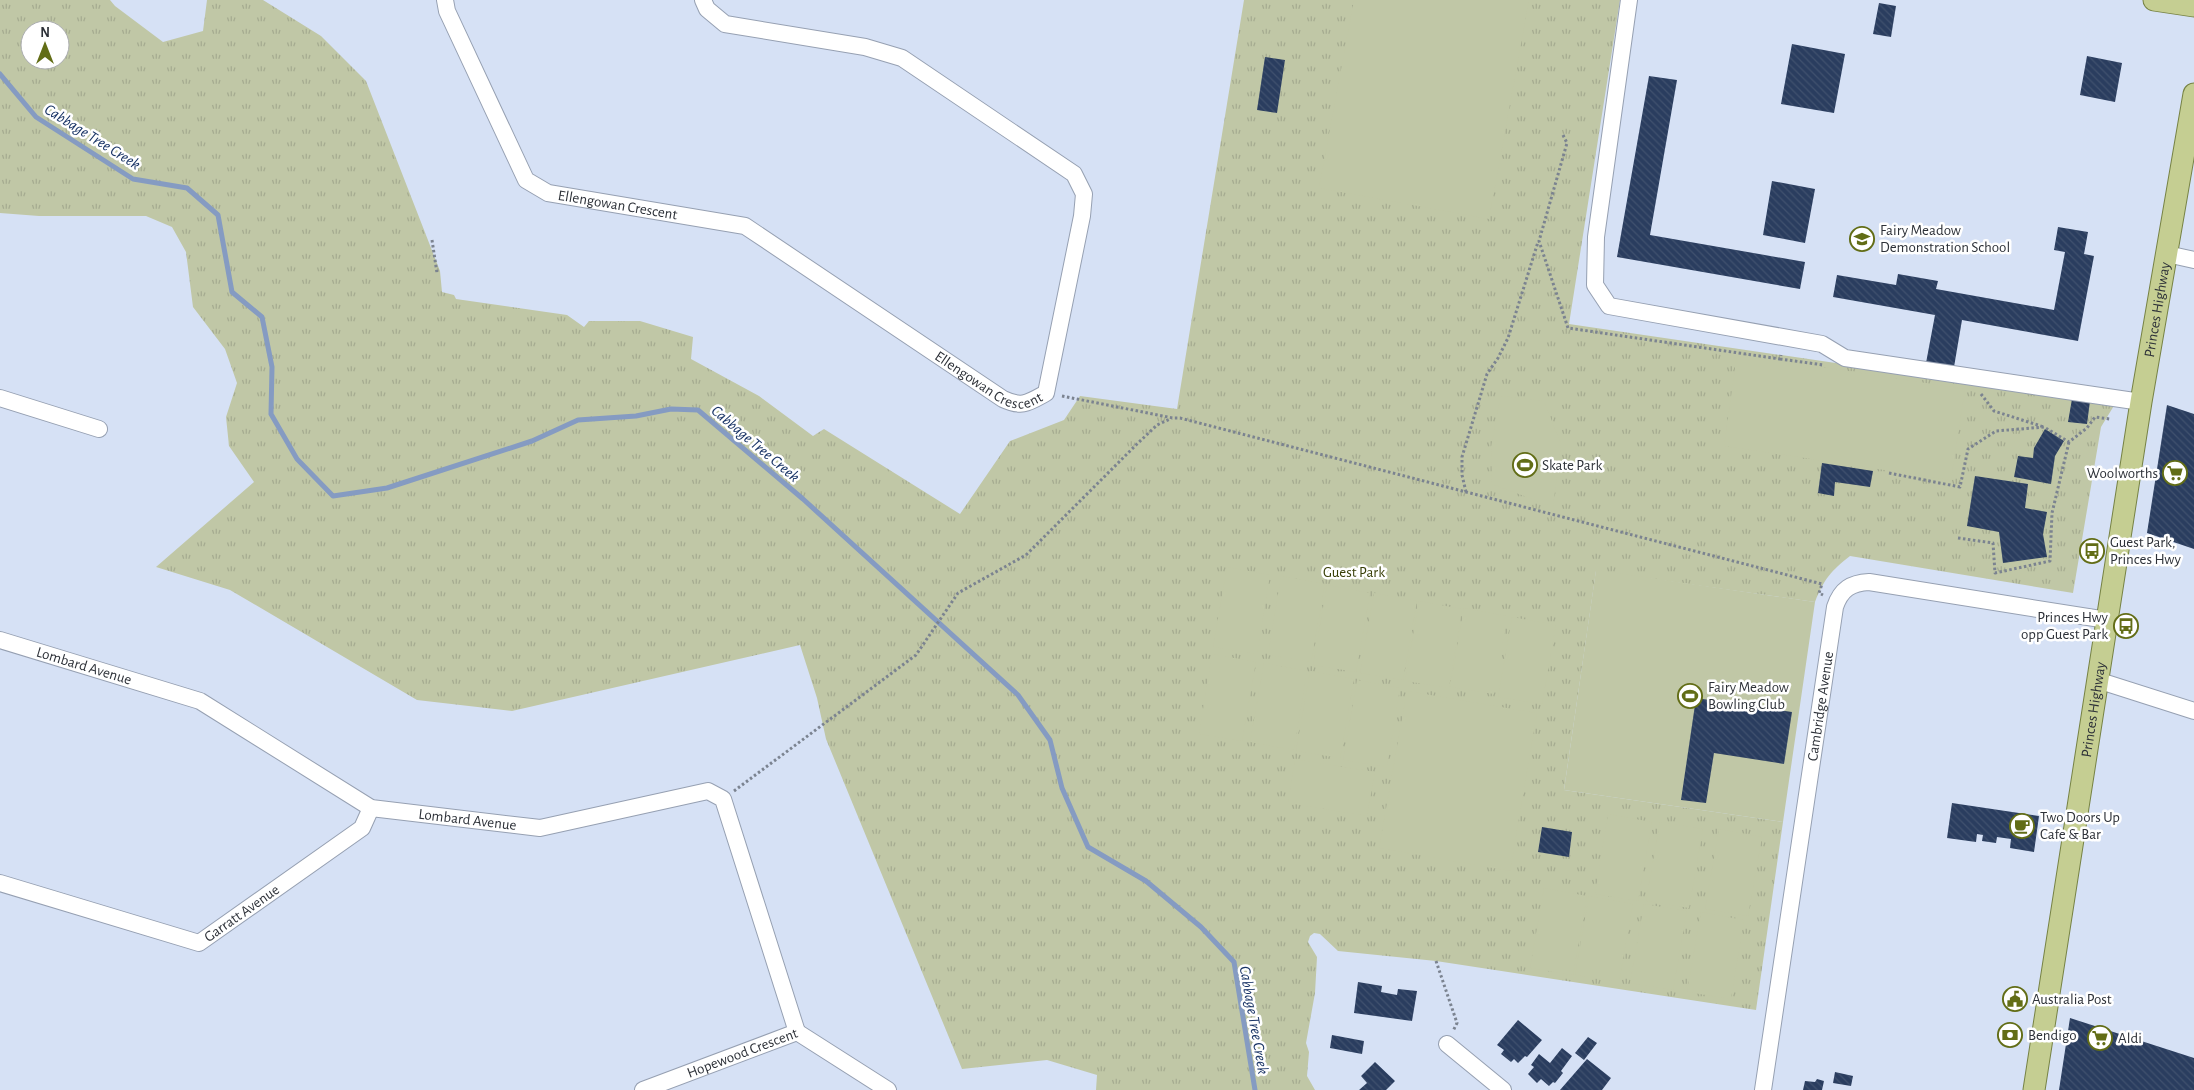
<svg xmlns="http://www.w3.org/2000/svg" width="2194" height="1090" viewBox="0 0 2194 1090" font-family="'Alegreya Sans',sans-serif">
	<style>
		.grass { fill: url(#grass-tufts); fill-rule: evenodd }
		.pitch { fill: #c0c7a6 }
		.lines { fill: none; stroke-linecap: round; stroke-linejoin: round }
		.stream { stroke: #859bc2; stroke-width: 5 }
		.building { fill: url(#building-back-hatch) }
		.minor-casing { stroke: #96a0b2; stroke-width: 18 }
		.major-casing { stroke: #768244; stroke-width: 23 }
		.path { stroke: #7b8390; stroke-width: 3; stroke-dasharray: 2.5 2.5; stroke-linecap: butt }
		.minor { stroke: #fff; stroke-width: 16 }
		.major { stroke: #c5ce92; stroke-width: 21 }
		.labels { text-anchor: middle; stroke-width: 5; stroke-linejoin: round; paint-order: stroke }
		.street-label { font-size: 15px; fill: #2d3138; stroke: #fff }
		.poi-label { font-size: 15px; fill: #2d3138; stroke: #fff; text-anchor: start }
		.park-label { font-size: 15px; fill: #383f07; stroke: #fff }
		.water-label { font-size: 16px; font-style: italic; fill: #193466; stroke: #fff }
	</style>
	<defs>
		<pattern id="grass-tufts" width="24" height="20" patternUnits="userSpaceOnUse" patternTransform="scale(1.25)"><rect width="24" height="20" fill="#c0c7a6"/><path d="M3 7l-1-3M5 7V3M7 7l1-3M15 17l-1-3M17 17v-4M19 17l1-3" fill="none" stroke="#a5ab90"/></pattern>
		<pattern id="building-back-hatch" width="6" height="6" patternUnits="userSpaceOnUse" patternTransform="scale(1.25)"><rect width="6" height="6" fill="#2a3d5f"/><path d="M-1 5l2 2M0 0l6 6M5-1l2 2" fill="none" stroke="#40516e"/></pattern>
	</defs>
	<rect width="100%" height="100%" fill="#d6e1f5"/>
	<!-- grass -->
	<path class="grass" d="M 0,0 L 110,0 L 115,6 L 163,42 L 203,31 L 207,0 L 263,0 L 321,36 L 366,81 L 440,271 L 442,292 L 454,295 L 456,299 L 567,315 L 584,327 L 589,321 L 640,321 L 693,337 L 691,359 L 759,396 L 813,436 L 824,429 L 960,514 L 1010,441 L 1064,420 L 1080,396 L 1177,409 L 1244,0 L 1620,0 L 1569,324 L 2115,404 L 2101,427 L 2073,593 L 1850,556 C 1831,571 1824,579 1815,602 L 1596,571 L 1564,790 L 1783,822 L 1756,1010 L 1436,961 L 1338,951 L 1320,934 L 1314,933 L 1310,936 L 1308,942 L 1317,957 L 1315,993 L 1306,1043 L 1309,1052 L 1307,1076 L 1315,1090 L 1096,1090 L 1097,1075 L 1047,1060 L 962,1069 L 826,739 L 817,698 L 800,645 L 512,711 L 417,700 L 230,590 L 156,567 L 254,482 L 229,446 L 226,417 L 237,383 L 225,349 L 193,307 L 186,252 L 172,227 L 146,216 L 39,216 L 0,213 ZM 30,30 L 60,30 L 60,60 L 30,60 Z"/>
	<!-- pitch -->
	<path class="pitch" d="M 1354,0 L 1529,0 L 1489,219 L 1319,188 Z
		M 1737,354 L 1965,389 L 1951,480 L 1724,446 Z
		M 1502,396 L 1544,401 L 1561,444 L 1553,507 L 1492,484 L 1491,447 L 1500,399 Z
		M 1227,567 L 1270,575 L 1257,654 L 1213,647 Z
		M 1596,570 L 1815,602 L 1783,822 L 1564,790 Z
		M 1281,576 L 1325,584 L 1311,662 L 1268,655 Z
		M 1327,585 L 1370,593 L 1356,672 L 1313,665 Z
		M 1374,593 L 1417,601 L 1403,680 L 1360,673 Z
		M 1419,601 L 1462,609 L 1449,688 L 1405,681 Z
		M 1464,608 L 1507,616 L 1494,694 L 1450,687 Z
		M 1512,617 L 1556,625 L 1542,704 L 1498,697 Z
		M 1212,654 L 1256,662 L 1242,741 L 1199,734 Z
		M 1264,663 L 1307,671 L 1294,750 L 1250,742 Z
		M 1310,671 L 1354,679 L 1340,758 L 1296,751 Z
		M 1357,680 L 1400,688 L 1387,767 L 1343,760 Z
		M 1407,691 L 1537,713 L 1510,871 L 1379,848 Z
		M 1295,759 L 1375,772 L 1367,816 L 1288,803 Z
		M 1608,814 L 1652,822 L 1638,901 L 1595,894 Z
		M 1660,822 L 1703,829 L 1689,908 L 1646,901 Z
		M 1719,829 L 1762,837 L 1748,916 L 1705,909 Z
		M 1544,888 L 1587,896 L 1573,975 L 1530,968 Z
		M 1589,896 L 1633,904 L 1619,982 L 1575,975 Z
		M 1644,904 L 1687,911 L 1673,990 L 1630,983 Z
		M 1701,912 L 1744,920 L 1731,999 L 1687,992 Z"/>
	<g class="lines">
		<!-- stream -->
		<path class="stream" d="M 0,74 L 36,117 L 133,179 L 187,188 L 218,215 L 232,292 L 262,317 L 272,367 L 271,414 L 297,459 L 333,496 L 387,488 L 532,441 L 578,420 L 636,416 L 671,409 L 698,410 L 803,499 L 1018,695 L 1050,740 L 1062,788 L 1088,847 L 1146,881 L 1201,927 L 1234,962 L 1255,1090"/>
	</g>
	<!-- building -->
	<path class="building" d="M 1879,3 L 1896,6 L 1891,37 L 1873,34 Z
		M 1792,44 L 1845,54 L 1834,113 L 1781,104 Z
		M 2087,56 L 2122,63 L 2115,102 L 2080,95 Z
		M 1265,57 L 1285,60 L 1277,113 L 1257,110 Z
		M 1649,76 L 1677,80 L 1650,235 L 1805,262 L 1800,289 L 1617,257 Z
		M 1772,181 L 1815,189 L 1805,243 L 1763,235 Z
		M 2058,227 L 2088,232 L 2084,254 L 2094,256 L 2078,341 L 1962,320 L 1954,367 L 1926,363 L 1935,315 L 1833,297 L 1837,275 L 1896,285 L 1898,274 L 1938,281 L 1936,289 L 2054,310 L 2065,252 L 2054,250 Z
		M 2072,399 L 2090,401 L 2087,424 L 2068,422 Z
		M 2167,405 L 2194,414 L 2194,549 L 2147,533 Z
		M 2045,429 L 2064,441 L 2055,456 L 2051,484 L 2014,477 L 2018,456 L 2033,458 L 2034,448 Z
		M 1822,463 L 1873,471 L 1870,487 L 1835,482 L 1834,496 L 1818,493 Z
		M 1975,476 L 2028,484 L 2025,508 L 2047,512 L 2043,534 L 2047,557 L 2003,563 L 1999,532 L 1967,526 Z
		M 1696,698 L 1792,712 L 1784,764 L 1714,753 L 1706,803 L 1681,800 Z
		M 1952,803 L 2039,816 L 2034,852 L 2010,848 L 2011,839 L 1997,837 L 1996,843 L 1982,841 L 1983,835 L 1977,834 L 1976,842 L 1947,838 Z
		M 1542,827 L 1572,832 L 1569,857 L 1538,852 Z
		M 1358,982 L 1382,986 L 1381,992 L 1397,995 L 1398,989 L 1417,991 L 1412,1021 L 1354,1013 Z
		M 2070,1018 L 2194,1058 L 2194,1090 L 2059,1090 Z
		M 1518,1020 L 1542,1040 L 1527,1057 L 1525,1056 L 1518,1063 L 1514,1059 L 1511,1062 L 1501,1054 L 1504,1050 L 1497,1045 Z
		M 1332,1035 L 1364,1041 L 1362,1054 L 1330,1048 Z
		M 1588,1037 L 1597,1043 L 1584,1060 L 1575,1053 Z
		M 1562,1048 L 1572,1056 L 1561,1071 L 1563,1073 L 1555,1083 L 1553,1082 L 1549,1086 L 1541,1079 L 1537,1083 L 1528,1074 L 1534,1067 L 1531,1065 L 1539,1054 L 1550,1063 Z
		M 1587,1059 L 1611,1078 L 1602,1090 L 1560,1090 Z
		M 1375,1062 L 1395,1081 L 1386,1090 L 1359,1090 L 1367,1083 L 1361,1076 Z
		M 1835,1072 L 1853,1076 L 1851,1086 L 1833,1083 Z
		M 1817,1079 L 1824,1081 L 1822,1090 L 1803,1090 L 1805,1081 L 1815,1082 Z"/>
	<g class="lines">
		<defs>
			<g id="minor">
				<path id="s1" d="M 445,0 L 447,11 L 526,180 L 548,193 L 745,226 L 1003,399 C 1022,408 1028,403 1046,393 L 1082,216 L 1084,194 L 1074,174 L 902,58 L 865,47 L 725,24 L 707,9 L 703,0"/>
				<path d="M 1629,0 L 1596,237 L 1595,285 L 1609,306 L 1822,344 L 1845,358 L 2141,402"/>
				<path d="M 2167,254 L 2194,260"/>
				<path d="M 0,398 L 99,429"/>
				<path id="s2" d="M 0,640 L 200,701 L 371,808 L 540,828 L 708,791 L 723,799 L 797,1032"/>
				<path d="M 2097,680 L 2194,711"/>
				<path id="s3" d="M 0,883 L 199,943 L 362,828 L 371,808"/>
				<path d="M 797,1032 L 888,1090"/>
				<path d="M 1447,1044 L 1503,1090"/>
				<path id="s4" d="M 643,1090 L 797,1032"/>
				<path id="s5" d="M 1763,1090 L 1835,607 C 1841,589 1851,583 1869,582 L 2107,620"/>
			</g>
			<g id="major">
				<path d="M 2154,0 L 2194,6"/>
				<path id="s6" d="M 2034,1090 L 2141,402 L 2194,94"/>
			</g>
		</defs>
		<!-- minor casing -->
		<use href="#minor" class="minor-casing"/>
		<!-- major casing -->
		<use href="#major" class="major-casing"/>
		<!-- path -->
		<path class="path" d="M 1563,135 L 1567,143 L 1539,241 L 1568,328 L 1780,359 L 1781,355
			M 432,240 L 437,273
			M 1780,359 L 1824,365
			M 1981,394 L 1994,411 L 2044,427
			M 1062,396 L 1173,418 L 1180,418 L 1822,584 L 1819,593 L 1823,595
			M 1889,473 L 1960,487 L 1968,449 L 1996,431 L 2044,427 L 2069,442 L 2087,428 L 2095,417 L 2110,419
			M 1466,492 L 1462,475 L 1462,457 L 1487,374 L 1498,358 L 1508,338 L 1538,242
			M 1958,538 L 1993,543 L 1995,573 L 2050,561 L 2052,513 L 2069,442
			M 734,791 L 916,655 L 958,593 L 1026,555 L 1136,445 L 1157,425 L 1172,418
			M 1436,961 L 1457,1023 L 1453,1031"/>
		<!-- minor -->
		<use href="#minor" class="minor"/>
		<!-- major -->
		<use href="#major" class="major"/>
	</g>
	<!-- icons -->
	<defs>
		<symbol id="school-ring" viewBox="-11 -11 22 22"><circle r="9.5" fill="#fff" stroke="#626d16" stroke-width="1.5"/><path d="M0-5L7-2L0 1L-7-2ZM-4 1L0 2.5L4 1V4Q0 6-4 4Z" fill="#626d16"/></symbol>
		<symbol id="stadium-ring" viewBox="-11 -11 22 22"><circle r="9.5" fill="#fff" stroke="#626d16" stroke-width="1.5"/><path d="M0-5a6.5 5 0 1 0 0 10a6.5 5 0 1 0 0-10ZM-3.5-1.8h7v3.6h-7Z" fill="#626d16"/></symbol>
		<symbol id="supermarket-ring" viewBox="-11 -11 22 22"><circle r="9.5" fill="#fff" stroke="#626d16" stroke-width="1.5"/><path d="M-6-5.5h2.5l.6 2H6L4.5 2H-2.5L-4.4-4H-6ZM-1.5 3.2a1.3 1.3 0 1 0 .1 0ZM3 3.2a1.3 1.3 0 1 0 .1 0Z" fill="#626d16"/></symbol>
		<symbol id="bus-ring" viewBox="-11 -11 22 22"><circle r="9.5" fill="#fff" stroke="#626d16" stroke-width="1.5"/><path d="M-5-6H5V4H4V6H2V4H-2V6H-4V4H-5ZM-3.5-4V0h7V-4ZM-3.5 1.2v1.5H-2V1.2ZM2 1.2v1.5H3.5V1.2Z" fill="#626d16"/></symbol>
		<symbol id="cafe-ring" viewBox="-11 -11 22 22"><circle r="9.5" fill="#fff" stroke="#626d16" stroke-width="1.5"/><path d="M-5.5-4.5H6V0H3Q3 3.5 0 3.5H-2.5Q-5.5 3.5-5.5 0ZM3-3.2v2h1.7v-2ZM-6 4.5H4V6H-6Z" fill="#626d16"/></symbol>
		<symbol id="civic-ring" viewBox="-11 -11 22 22"><circle r="9.5" fill="#fff" stroke="#626d16" stroke-width="1.5"/><path d="M-.6-6.5H3V-4.5H.6V-3L4-1V1h2V6H-6V1h2V-1L-.6-3ZM-1.2 2.5V6h2.4V2.5Z" fill="#626d16"/></symbol>
		<symbol id="bank-ring" viewBox="-11 -11 22 22"><circle r="9.5" fill="#fff" stroke="#626d16" stroke-width="1.5"/><path d="M-6-4H6V4H-6ZM0-2.3a2.3 2.3 0 1 0 0 4.6a2.3 2.3 0 1 0 0-4.6Z" fill="#626d16"/></symbol>
	</defs>
	<g fill-rule="evenodd">
		<use href="#school-ring" x="1848" y="225" width="28" height="28"/>
		<use href="#stadium-ring" x="1511" y="451" width="28" height="28"/>
		<use href="#supermarket-ring" x="2161" y="459" width="28" height="28"/>
		<use href="#bus-ring" x="2078" y="537" width="28" height="28"/>
		<use href="#bus-ring" x="2112" y="612" width="28" height="28"/>
		<use href="#stadium-ring" x="1676" y="682" width="28" height="28"/>
		<use href="#cafe-ring" x="2008" y="812" width="28" height="28"/>
		<use href="#civic-ring" x="2001" y="985" width="28" height="28"/>
		<use href="#bank-ring" x="1996" y="1021" width="28" height="28"/>
		<use href="#supermarket-ring" x="2086" y="1024" width="28" height="28"/>
	</g>
	<g class="labels">
		<!-- street labels -->
		<g class="street-label">
			<text dy="5" stroke="none"><textPath href="#s1" startOffset="294">Ellengowan Crescent</textPath></text>
			<text dy="5" stroke="none"><textPath href="#s6" startOffset="790">Princes Highway</textPath></text>
			<text dy="5" stroke="none"><textPath href="#s1" startOffset="714">Ellengowan Crescent</textPath></text>
			<text dy="5" stroke="none"><textPath href="#s2" startOffset="88">Lombard Avenue</textPath></text>
			<text dy="5" stroke="none"><textPath href="#s5" startOffset="388">Cambridge Avenue</textPath></text>
			<text dy="5" stroke="none"><textPath href="#s6" startOffset="385">Princes Highway</textPath></text>
			<text dy="5" stroke="none"><textPath href="#s2" startOffset="508">Lombard Avenue</textPath></text>
			<text dy="5" stroke="none"><textPath href="#s3" startOffset="260">Garratt Avenue</textPath></text>
			<text dy="5" stroke="none"><textPath href="#s4" startOffset="106">Hopewood Crescent</textPath></text>
		</g>
		<!-- poi labels -->
		<g class="poi-label">
			<text x="1880" y="235">Fairy Meadow<tspan x="1880" dy="17">Demonstration School</tspan></text>
			<text x="1542" y="470">Skate Park</text>
			<text x="2158" y="478" text-anchor="end">Woolworths</text>
			<text x="2110" y="547">Guest Park,<tspan x="2110" dy="17">Princes Hwy</tspan></text>
			<text x="2108" y="622" text-anchor="end">Princes Hwy<tspan x="2108" dy="17">opp Guest Park</tspan></text>
			<text x="1708" y="692">Fairy Meadow<tspan x="1708" dy="17">Bowling Club</tspan></text>
			<text x="2040" y="822">Two Doors Up<tspan x="2040" dy="17">Cafe &amp; Bar</tspan></text>
			<text x="2032" y="1004">Australia Post</text>
			<text x="2028" y="1040">Bendigo</text>
			<text x="2118" y="1043">Aldi</text>
		</g>
		<!-- park labels -->
		<g class="park-label">
			<text x="1354" y="577">Guest Park</text>
		</g>
		<!-- water labels -->
		<g class="water-label">
			<text transform="translate(93 136) rotate(32)" y="6">Cabbage Tree Creek</text>
			<text transform="translate(756 443) rotate(40)" y="6">Cabbage Tree Creek</text>
			<text transform="translate(1255 1020) rotate(80)" y="6">Cabbage Tree Creek</text>
		</g>
	</g>
	<!-- north arrow -->
	<g transform="translate(45 45)"><circle r="24" fill="#ffffff" stroke="#abadaf"/>
	<path d="M0-4L9 19L0 12L-9 19Z" fill="#626d16"/>
	<text y="-8" font-size="14" font-weight="bold" text-anchor="middle" fill="#2d3138">N</text>
	</g>
</svg>
